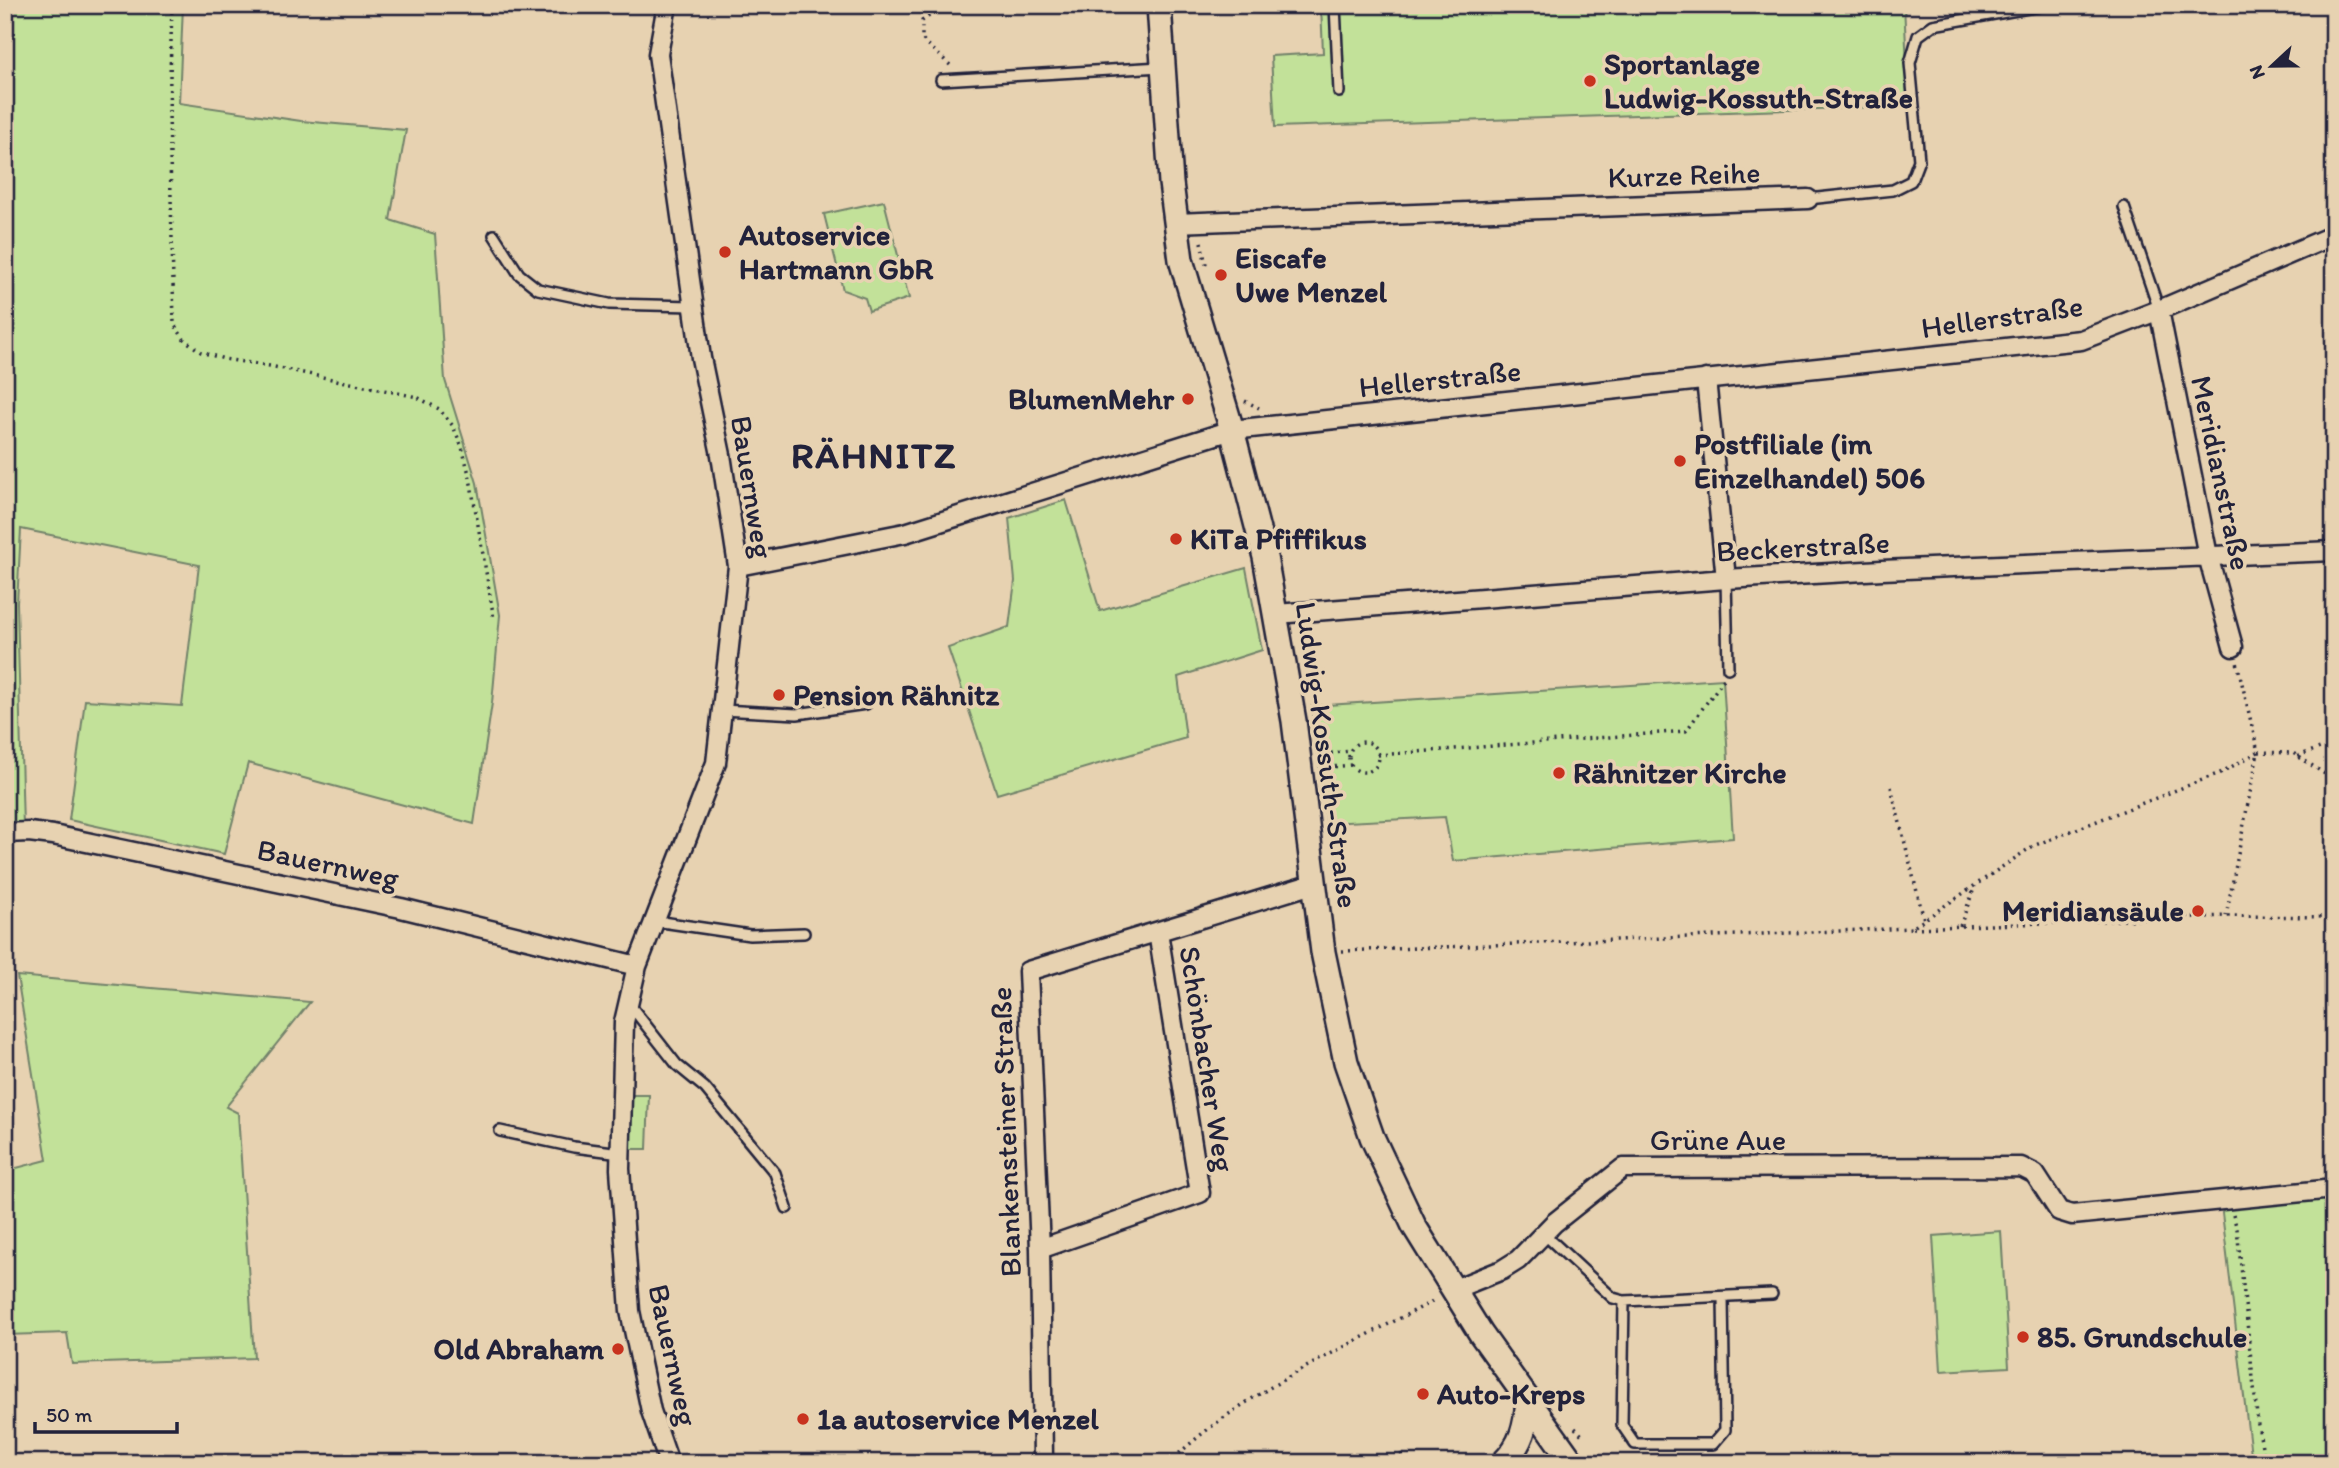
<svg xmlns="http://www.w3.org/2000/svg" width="2339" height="1468" viewBox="0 0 2339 1468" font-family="Itim,sans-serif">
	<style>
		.green { fill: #c2e199; stroke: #72826a; stroke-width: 2 }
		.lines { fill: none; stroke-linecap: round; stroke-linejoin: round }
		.service-casing { stroke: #22223b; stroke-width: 14 }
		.minor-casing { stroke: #22223b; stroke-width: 23 }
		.tertiary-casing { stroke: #22223b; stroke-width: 28 }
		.path { stroke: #22223b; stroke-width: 3.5; stroke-dasharray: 2 5; stroke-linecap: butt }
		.service { stroke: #e7d2b1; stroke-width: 9 }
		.minor { stroke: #e7d2b1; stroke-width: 18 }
		.tertiary { stroke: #e7d2b1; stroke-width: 23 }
		.poi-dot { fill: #c8321e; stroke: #e7d2b1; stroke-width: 2.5 }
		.labels { text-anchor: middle; stroke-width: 7; stroke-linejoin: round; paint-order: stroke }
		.poi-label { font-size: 30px; font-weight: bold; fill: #22223b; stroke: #e7d2b1; text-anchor: start }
		.street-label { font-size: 30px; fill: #22223b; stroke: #e7d2b1 }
		.district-label { font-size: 37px; font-weight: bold; letter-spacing: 2px; fill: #22223b; stroke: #e7d2b1 }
	</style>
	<rect width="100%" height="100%" fill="#e7d2b1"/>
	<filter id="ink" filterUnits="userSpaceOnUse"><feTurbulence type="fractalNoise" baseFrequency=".0143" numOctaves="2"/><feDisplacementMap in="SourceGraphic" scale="14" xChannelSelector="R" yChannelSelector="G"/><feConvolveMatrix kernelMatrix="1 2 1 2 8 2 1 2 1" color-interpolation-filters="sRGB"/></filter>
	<g filter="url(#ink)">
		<!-- green -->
		<path class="green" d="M 5,5 L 183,5 L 179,103 L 301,121 L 406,130 L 390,220 L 435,234 L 445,380 L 477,483 L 500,615 L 492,703 L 474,824 L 248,763 L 224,854 L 69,820 L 85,700 L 182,706 L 199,565 L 21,529 L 17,603 L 23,827 L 5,828 Z
			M 1321,5 L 1904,5 L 1909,106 L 1275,127 L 1271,56 L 1323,53 Z
			M 884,201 L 909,298 L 869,311 L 865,298 L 843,290 L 824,214 Z
			M 1066,500 L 1100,611 L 1246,568 L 1262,650 L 1178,677 L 1186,738 L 997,794 L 948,648 L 1009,627 L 1015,581 L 1009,518 Z
			M 1723,679 L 1733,838 L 1453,861 L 1445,817 L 1327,823 L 1312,706 Z
			M 17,976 L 310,1002 L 226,1107 L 238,1113 L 254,1358 L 72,1364 L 67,1333 L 5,1335 L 5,1171 L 47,1160 Z
			M 632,1095 L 649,1095 L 647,1149 L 630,1149 Z
			M 2334,1197 L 2334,1463 L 2252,1463 L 2222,1213 L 2226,1207 Z
			M 2001,1231 L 2009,1367 L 1941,1371 L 1933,1236 Z"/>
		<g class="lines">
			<defs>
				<path id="service" d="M 1335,5 L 1339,92
					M 941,80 L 1161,67
					M 1808,199 L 1893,190 L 1911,181 L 1919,160 L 1910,63 L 1918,36 L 1933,25 L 2046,5
					M 2124,207 L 2159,310
					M 494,235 L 519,274 L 538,289 L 609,304 L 693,306
					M 1726,579 L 1728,668
					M 722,710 L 797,714 L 866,704
					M 655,921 L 750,935 L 804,933
					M 630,1005 L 677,1065 L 705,1088 L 775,1173 L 787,1208
					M 500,1131 L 574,1147 L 621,1153
					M 1544,1234 L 1613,1298 L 1624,1301 L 1772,1294
					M 1624,1301 L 1622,1425 L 1635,1444 L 1713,1444 L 1725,1430 L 1723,1297"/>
				<path id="minor" d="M 667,5 L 658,54 L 701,358 L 721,455 L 738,566 L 716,763 L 637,966 L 624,1022 L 620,1169 L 630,1311 L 651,1411 L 669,1463
					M 1175,223 L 1808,199
					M 2159,310 L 2208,556 L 2233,647
					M 1706,379 L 1726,579
					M 738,566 L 905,533 L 1232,430 L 2081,340 L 2159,310 L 2334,235
					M 1276,614 L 1726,579 L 1882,570 L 2334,551
					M 5,833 L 29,832 L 53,835 L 401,908 L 637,966
					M 1040,1249 L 1200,1193 L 1158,932
					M 1452,1290 L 1502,1270 L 1518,1260 L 1554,1223 L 1623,1168 L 2021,1167 L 2035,1174 L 2059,1211 L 2072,1215 L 2334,1189
					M 1046,1463 L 1043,1457 L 1040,1249 L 1028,971 L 1313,884"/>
				<path id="tertiary" d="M 1159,5 L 1171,183 L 1181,260 L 1232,430 L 1265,557 L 1294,721 L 1323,952 L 1346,1062 L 1372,1137 L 1414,1226 L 1481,1334 L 1573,1463
					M 1503,1463 C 1522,1444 1526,1426 1528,1400"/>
			</defs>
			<!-- service casing -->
			<use href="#service" class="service-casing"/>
			<!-- minor casing -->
			<use href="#minor" class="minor-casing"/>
			<!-- tertiary casing -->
			<use href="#tertiary" class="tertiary-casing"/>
			<!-- path -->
			<path class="path" d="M 172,5 L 169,113 L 174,324 L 184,339 L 201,352 L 224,359 L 270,366 L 417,397 L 439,409 L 453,426 L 462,447 L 470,478 L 494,619
				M 950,65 L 922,39 L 922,21 L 938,10 L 1007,5
				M 1201,242 L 1207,269
				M 1245,401 L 1259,408
				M1349 757a15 15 0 1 1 30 0a15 15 0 1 1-30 0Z
				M 1317,755 L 1350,751
				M 1378,755 L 1686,731 L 1724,679
				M 2298,756 L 2334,743
				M 1321,768 L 1351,765
				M 1891,787 L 1924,920
				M 2226,916 L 2258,752 L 2293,753 L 2334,780
				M 1960,926 L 1975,886
				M 1913,928 L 2226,916 L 2334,917
				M 1342,951 L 1912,928 L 2033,846 L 2220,773 L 2258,752 L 2237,662
				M 2233,1215 L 2237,1229 L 2258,1425 L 2265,1463
				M 1575,1428 L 1583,1436
				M 1401,1453 L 1402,1455
				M 1169,1463 C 1240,1393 1347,1347 1435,1300"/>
			<!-- service -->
			<use href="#service" class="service"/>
			<!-- minor -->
			<use href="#minor" class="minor"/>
			<!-- tertiary -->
			<use href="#tertiary" class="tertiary"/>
		</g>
	</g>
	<!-- markers -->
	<g class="poi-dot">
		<circle cx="1590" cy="81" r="7"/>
		<circle cx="725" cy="252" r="7"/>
		<circle cx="1221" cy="275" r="7"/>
		<circle cx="1188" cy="399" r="7"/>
		<circle cx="1680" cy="461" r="7"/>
		<circle cx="1176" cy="539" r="7"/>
		<circle cx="779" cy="695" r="7"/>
		<circle cx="1559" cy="773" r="7"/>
		<circle cx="2198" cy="911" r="7"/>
		<circle cx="2023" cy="1337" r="7"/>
		<circle cx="618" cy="1349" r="7"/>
		<circle cx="1423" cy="1394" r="7"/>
		<circle cx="803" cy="1419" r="7"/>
	</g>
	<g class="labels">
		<!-- poi labels -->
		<g class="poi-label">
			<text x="1604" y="74">Sportanlage<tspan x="1604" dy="34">Ludwig-Kossuth-Straße</tspan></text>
			<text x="739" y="245">Autoservice<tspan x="739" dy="34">Hartmann GbR</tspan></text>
			<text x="1235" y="268">Eiscafe<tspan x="1235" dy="34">Uwe Menzel</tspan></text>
			<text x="1174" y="409" text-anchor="end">BlumenMehr</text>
			<text x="1694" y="454">Postfiliale (im<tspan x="1694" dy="34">Einzelhandel) 506</tspan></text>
			<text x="1190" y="549">KiTa Pfiffikus</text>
			<text x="793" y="705">Pension Rähnitz</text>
			<text x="1573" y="783">Rähnitzer Kirche</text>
			<text x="2184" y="921" text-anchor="end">Meridiansäule</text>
			<text x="2037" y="1347">85. Grundschule</text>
			<text x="604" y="1359" text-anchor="end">Old Abraham</text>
			<text x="1437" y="1404">Auto-Kreps</text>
			<text x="817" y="1429">1a autoservice Menzel</text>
		</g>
		<!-- street labels -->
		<g class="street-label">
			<text transform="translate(1684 175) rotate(-2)" y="10">Kurze Reihe</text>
			<text transform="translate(2002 317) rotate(-8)" y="10">Hellerstraße</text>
			<text transform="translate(1440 379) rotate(-6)" y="10">Hellerstraße</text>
			<text transform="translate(2221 473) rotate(78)" y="10">Meridianstraße</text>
			<text transform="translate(752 487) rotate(81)" y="10">Bauernweg</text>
			<text transform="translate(1803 547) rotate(-3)" y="10">Beckerstraße</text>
			<text transform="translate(1327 755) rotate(82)" y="10">Ludwig-Kossuth-Straße</text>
			<text transform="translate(328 864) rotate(12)" y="10">Bauernweg</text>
			<text transform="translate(1207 1059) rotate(81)" y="10">Schönbacher Weg</text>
			<text transform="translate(1006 1132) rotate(-92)" y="10">Blankensteiner Straße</text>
			<text x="1718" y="1150">Grüne Aue</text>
			<text transform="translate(673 1355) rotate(78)" y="10">Bauernweg</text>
		</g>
		<!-- district labels -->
		<g class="district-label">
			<text x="874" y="468">RÄHNITZ</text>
		</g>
	</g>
	<!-- margin -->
	<rect width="2339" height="1468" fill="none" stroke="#e7d2b1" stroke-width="28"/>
	<rect x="14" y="14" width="2311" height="1440" fill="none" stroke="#22223b" stroke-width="2.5" filter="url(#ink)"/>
	<!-- north arrow -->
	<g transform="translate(2272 66) rotate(248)" stroke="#e7d2b1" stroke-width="5" paint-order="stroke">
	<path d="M0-5L12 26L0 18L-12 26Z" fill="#22223b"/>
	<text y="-10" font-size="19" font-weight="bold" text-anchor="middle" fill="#22223b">N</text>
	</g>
	<!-- scale -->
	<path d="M35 1422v10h142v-10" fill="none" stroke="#22223b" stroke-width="3.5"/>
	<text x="46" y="1422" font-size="21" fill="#22223b" stroke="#e7d2b1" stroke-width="5" paint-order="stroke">50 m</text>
</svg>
